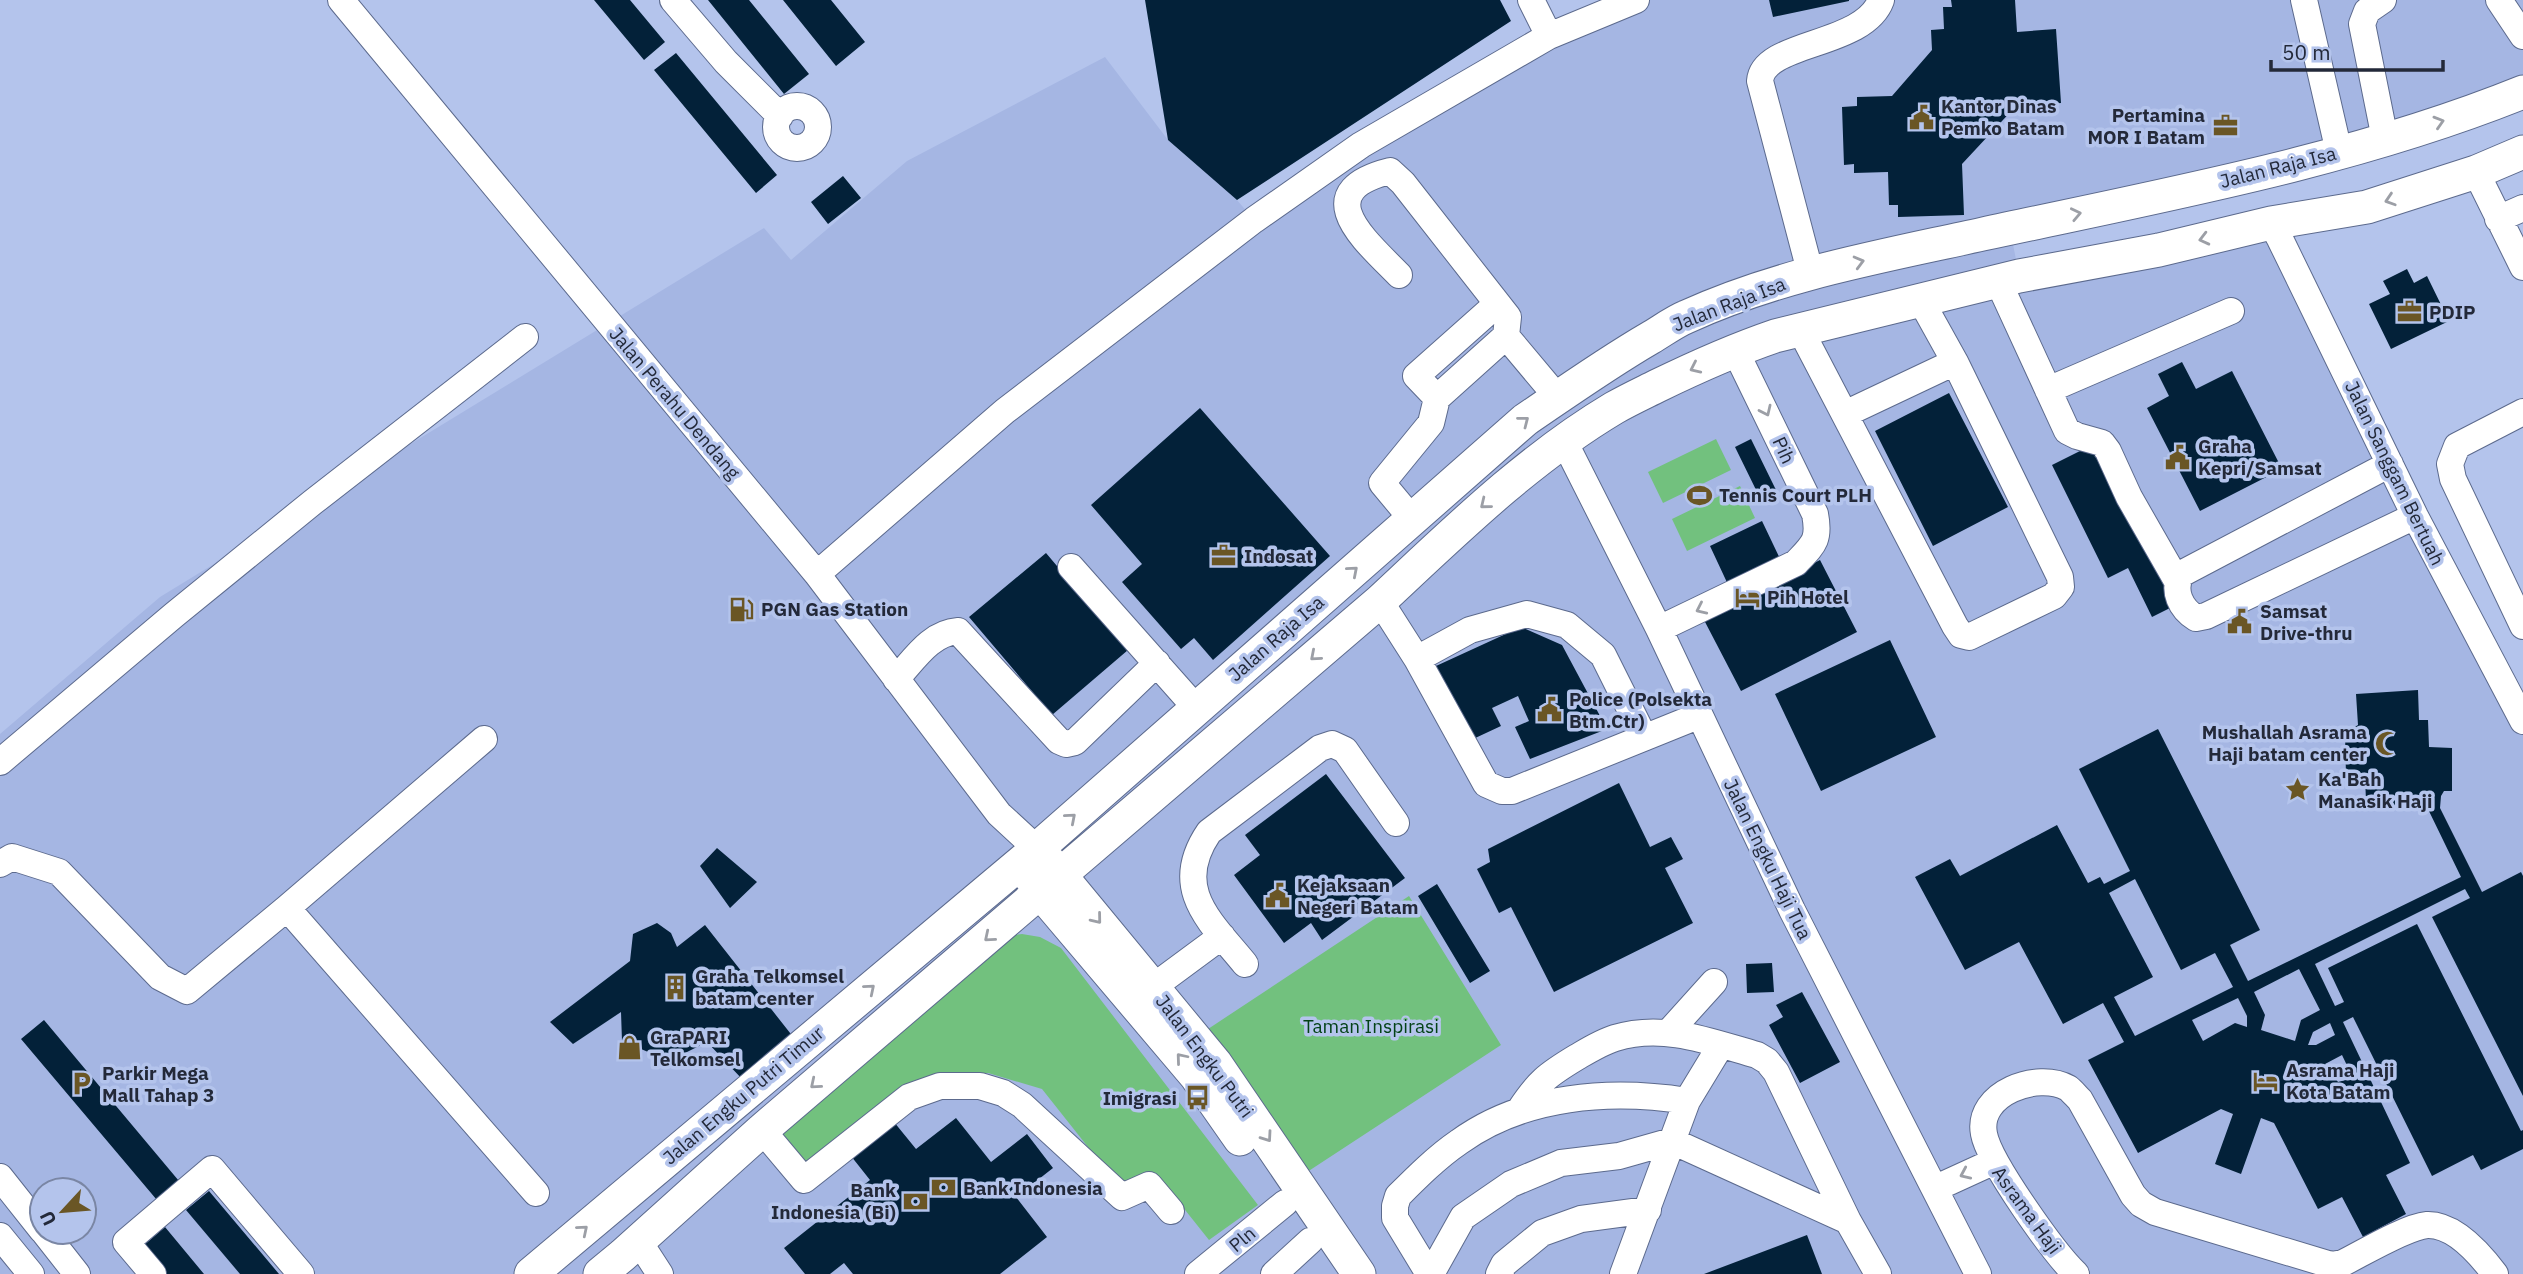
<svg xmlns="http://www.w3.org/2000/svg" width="2523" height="1274" viewBox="0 0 2523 1274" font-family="'IBM Plex Sans',sans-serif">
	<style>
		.built { fill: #a5b6e3; fill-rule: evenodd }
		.green { fill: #72c17e }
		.building { fill: #032139; fill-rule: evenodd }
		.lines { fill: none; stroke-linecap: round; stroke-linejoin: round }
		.minor-casing { stroke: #5c6a8d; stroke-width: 28 }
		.major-casing { stroke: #5c6a8d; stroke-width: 35 }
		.minor { stroke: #fff; stroke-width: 26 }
		.major { stroke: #fff; stroke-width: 33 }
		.oneway { stroke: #9c9fa6 }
		.labels { text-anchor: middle; stroke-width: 7; stroke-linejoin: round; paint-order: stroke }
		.poi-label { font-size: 19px; font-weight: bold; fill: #232939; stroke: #b4c4ec; text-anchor: start }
		.street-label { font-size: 19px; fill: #232939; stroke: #b4c4ec }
		.park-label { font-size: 19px; fill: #034216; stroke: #b4c4ec }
	</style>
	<rect width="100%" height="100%" fill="#b4c4ec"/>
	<!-- built -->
	<path class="built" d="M 1636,0 L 2523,0 L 2523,92 L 2010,229 L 2019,275 L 2271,223 L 2523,721 L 2523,1274 L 0,1274 L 0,734 L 160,597 L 764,228 L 791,260 L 907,161 L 1105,57 L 1168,140 L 1237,200 L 1254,220 ZM 42,1190 L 84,1190 L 84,1232 L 42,1232 Z"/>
	<!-- green -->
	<path class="green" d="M 1716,439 L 1731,470 L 1663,503 L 1648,472 Z
		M 1740,486 L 1755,518 L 1687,551 L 1672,519 Z
		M 1409,896 L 1501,1045 L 1301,1176 L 1202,1033 Z
		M 1022,934 L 1040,937 L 1061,948 L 1258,1205 L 1209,1240 L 1158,1176 L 1126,1195 L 1042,1089 L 988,1073 L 946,1077 L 804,1166 L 771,1130 L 1000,937 Z"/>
	<!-- building -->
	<path class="building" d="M 594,0 L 630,0 L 665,42 L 644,60 Z
		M 708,0 L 749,0 L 809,74 L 784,94 Z
		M 783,0 L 831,0 L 865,42 L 836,66 Z
		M 1145,0 L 1500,0 L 1511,21 L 1237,200 L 1168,140 Z
		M 1769,0 L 1849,0 L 1849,1 L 1773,17 Z
		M 1951,0 L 2015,0 L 2017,32 L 2056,29 L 2061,103 L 2016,106 L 1962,164 L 1964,215 L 1898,217 L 1898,205 L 1889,205 L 1888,172 L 1854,173 L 1854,164 L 1844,165 L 1842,107 L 1857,106 L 1857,97 L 1892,96 L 1932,50 L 1931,30 L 1944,29 L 1943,7 L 1952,7 Z
		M 676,53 L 777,175 L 756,193 L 654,70 Z
		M 843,176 L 861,198 L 828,224 L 811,202 Z
		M 2407,269 L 2414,283 L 2427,276 L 2449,321 L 2391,349 L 2369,304 L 2390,294 L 2383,281 Z
		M 2182,362 L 2196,389 L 2232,371 L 2282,469 L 2200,511 L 2147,408 L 2169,396 L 2158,374 Z
		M 1949,393 L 2008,507 L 1933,546 L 1875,431 Z
		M 1200,408 L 1330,556 L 1213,660 L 1194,638 L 1181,649 L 1122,582 L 1142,564 L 1091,505 Z
		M 1751,439 L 1776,490 L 1760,498 L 1735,447 Z
		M 2094,444 L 2174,606 L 2152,617 L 2128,568 L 2108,578 L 2052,465 Z
		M 1762,521 L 1784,567 L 1731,591 L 1710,546 Z
		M 1046,553 L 1128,650 L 1052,715 L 969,617 Z
		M 1820,560 L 1857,632 L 1741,691 L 1704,620 Z
		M 1521,627 L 1562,645 L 1607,729 L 1530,759 L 1515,727 L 1529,721 L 1518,696 L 1492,708 L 1501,726 L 1471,740 L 1436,666 Z
		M 1890,640 L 1936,737 L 1821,791 L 1775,694 Z
		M 2418,690 L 2419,720 L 2428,720 L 2429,747 L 2452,748 L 2452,791 L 2444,791 L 2441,796 L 2440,808 L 2482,892 L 2521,872 L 2523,876 L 2523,1096 L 2432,917 L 2470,898 L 2465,889 L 2315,964 L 2335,1006 L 2344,1002 L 2328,968 L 2417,924 L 2521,1131 L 2523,1130 L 2523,1149 L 2481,1170 L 2473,1155 L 2432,1176 L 2353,1017 L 2343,1022 L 2410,1163 L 2386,1175 L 2406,1214 L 2363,1237 L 2342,1197 L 2318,1209 L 2274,1123 L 2261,1118 L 2241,1174 L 2215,1164 L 2233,1114 L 2221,1109 L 2138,1153 L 2088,1060 L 2124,1042 L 2103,1003 L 2063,1024 L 2019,942 L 1965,970 L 1915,877 L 1950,859 L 1960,876 L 2057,825 L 2088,883 L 2100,877 L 2104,884 L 2130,871 L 2079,769 L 2158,729 L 2260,930 L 2230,945 L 2248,981 L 2461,877 L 2427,807 L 2376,809 L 2376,801 L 2366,801 L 2365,776 L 2346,776 L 2345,733 L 2358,725 L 2356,694 ZM 2135,879 L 2181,970 L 2215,953 L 2233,987 L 2135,1036 L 2114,997 L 2153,977 L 2109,893 ZM 2299,969 L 2320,1010 L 2301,1020 L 2295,1041 L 2261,1030 L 2265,1015 L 2254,992 ZM 2238,998 L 2247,1016 L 2247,1027 L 2235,1023 L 2203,1041 L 2192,1020 ZM 2330,1023 L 2335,1035 L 2316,1045 L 2308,1045 L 2313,1032 ZM 2342,1055 L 2353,1078 L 2338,1082 L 2325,1064 Z
		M 1326,774 L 1405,878 L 1322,940 L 1311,923 L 1284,943 L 1234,875 L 1260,855 L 1245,835 Z
		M 1619,783 L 1650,847 L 1671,837 L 1683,859 L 1665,868 L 1693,923 L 1554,992 L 1511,907 L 1499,913 L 1477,869 L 1490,862 L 1488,849 Z
		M 717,848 L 757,882 L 730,908 L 700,866 Z
		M 1437,884 L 1490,971 L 1470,983 L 1418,896 Z
		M 657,923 L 671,933 L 677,947 L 705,925 L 794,1038 L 743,1080 L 707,1042 L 683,1054 L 660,1057 L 622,1041 L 621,1012 L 573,1044 L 550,1022 L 630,961 L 633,934 Z
		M 1772,963 L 1774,992 L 1747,993 L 1746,964 Z
		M 1802,992 L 1840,1062 L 1800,1083 L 1769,1025 L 1783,1017 L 1776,1005 Z
		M 44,1020 L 184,1187 L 162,1206 L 21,1039 Z
		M 956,1118 L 991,1162 L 1027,1134 L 1053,1168 L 1016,1197 L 1047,1237 L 1000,1274 L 853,1274 L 844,1263 L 830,1274 L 805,1274 L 784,1248 L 870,1180 L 851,1156 L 894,1122 L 916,1149 Z
		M 209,1191 L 279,1274 L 240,1274 L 186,1210 Z
		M 165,1227 L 204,1274 L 166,1274 L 143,1246 Z
		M 1807,1235 L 1822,1274 L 1704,1274 Z"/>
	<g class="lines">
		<defs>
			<path id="minor" d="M 341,0 L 817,574 L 999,814 L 1037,849
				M 673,0 L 726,62 L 780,116
				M 1531,0 L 1549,36
				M 2304,0 L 2339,152
				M 2383,0 L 2367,11 L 2362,24 L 2385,139
				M 2499,0 L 2523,36
				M776 127a21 21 0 1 1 42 0a21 21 0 1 1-42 0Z
				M 2476,172 L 2523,267
				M 2498,219 L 2523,208
				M 2271,223 L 2280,239 L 2415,516 L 2523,721
				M 1399,275 C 1366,241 1306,192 1390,171 L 1403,183 L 1508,317 L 1506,336 L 1437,398 L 1431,423 L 1382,483 L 1412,519
				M 1811,275 L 1760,81 C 1763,41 1864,47 1881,0
				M 1998,281 L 2067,431 L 2077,436 L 2102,443 L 2108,451 L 2129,497 L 2177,581
				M 1801,331 L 1955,626 L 1961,635 L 1969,637 L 2054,596 L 2061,587 L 2060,577 L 1955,362 L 1920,299
				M 1506,336 L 1558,398
				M 2048,390 L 2231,311
				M 1437,398 L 1416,376 L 1497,304
				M 2523,412 L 2457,446 L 2450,464 L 2453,479 L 2523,626
				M 1845,414 L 1955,362
				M 1564,441 L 1659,629 L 1792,910 L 1978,1274
				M 2390,464 L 2181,574 C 2172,591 2181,609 2196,618 L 2206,616 L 2415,516
				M 1071,567 L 1196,708
				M 817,574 L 1005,411 L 1254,220 L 1361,145 L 1549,36 L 1636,0
				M 1380,601 L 1417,659 L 1486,784 L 1502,791 L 1512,791 L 1698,716
				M 1659,629 L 1796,563 C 1814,544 1820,540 1815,514 L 1735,350
				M 1417,659 L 1470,630 L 1527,614 L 1567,625 L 1603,655 L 1644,737
				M 896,679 C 914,660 930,633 958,631 L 1059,741 L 1066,744 L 1075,742 L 1157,663
				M 0,762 L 174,615 L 313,502 L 525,337
				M 0,864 L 12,857 L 59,872 L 160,977 L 187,991 L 287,908 L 484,739
				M 287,908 L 536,1193
				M 1245,964 C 1211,922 1170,889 1209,832 L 1320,748 L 1332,744 L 1345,750 L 1396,823
				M 1153,987 L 1222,936
				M 1668,1033 L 1714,982
				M 1519,1111 C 1538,1082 1547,1075 1577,1057 C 1589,1050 1602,1042 1615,1038 C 1664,1023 1711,1042 1757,1055 L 1767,1061 L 1776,1072 L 1848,1221 L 1878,1274
				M 762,1130 L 804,1180 L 909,1097 L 940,1086 L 980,1086 L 1003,1093 L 1022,1105 L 1122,1197 L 1149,1185 L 1171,1211
				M 0,1177 L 42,1230
				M 1936,1188 L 1995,1161
				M 44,1232 L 77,1274
				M 0,1236 L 31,1274
				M 638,1240 L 660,1274
				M 153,1274 L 126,1242 L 212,1169 L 301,1274
				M 1198,1274 L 1285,1203
				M 1274,1274 L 1310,1241
				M 1429,1274 L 1395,1218 L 1395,1206 L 1398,1196 C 1417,1177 1437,1157 1459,1142 C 1524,1095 1610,1089 1687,1101
				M 1431,1274 L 1463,1217 L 1511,1184 L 1561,1163 L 1619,1156 L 1672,1141 L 1848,1221
				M 1499,1274 L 1504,1264 L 1542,1233 L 1581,1219 L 1648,1210
				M 1623,1274 L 1687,1101 L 1721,1045
				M 2076,1274 C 2054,1253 1989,1162 1984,1134 C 1976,1093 2038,1071 2068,1088 C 2072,1091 2076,1096 2080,1100 L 2133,1195 L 2141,1204 L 2155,1212 L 2331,1265 L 2343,1263 C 2363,1253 2406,1227 2427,1225 C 2454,1224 2480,1254 2495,1274"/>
			<path id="major" d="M 1046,858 L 1216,1064 L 1359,1274
				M 1029,875 L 1041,893 L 1196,1076 L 1240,1139
				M 531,1274 L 1037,849 L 1525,420 C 1566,392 1607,363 1650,338 C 1662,331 1674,322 1686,317 C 1780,274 1884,256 1983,234 C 2163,195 2352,161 2523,92
				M 600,1274 L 623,1255 L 762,1130 L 1380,601 C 1454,532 1527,460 1614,408 C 1628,400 1643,393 1657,386 C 1696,367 1734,350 1775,336 L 2019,276 L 2159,250 L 2271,223 L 2367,207 L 2476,172 L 2523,152"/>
		</defs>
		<!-- minor casing -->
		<use href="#minor" class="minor-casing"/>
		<!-- major casing -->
		<use href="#major" class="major-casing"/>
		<!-- minor -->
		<use href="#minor" class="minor"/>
		<!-- major -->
		<use href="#major" class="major"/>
	</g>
	<!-- one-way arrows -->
	<defs><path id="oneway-chevron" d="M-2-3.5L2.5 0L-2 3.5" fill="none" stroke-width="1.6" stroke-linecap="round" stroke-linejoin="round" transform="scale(1.75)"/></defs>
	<g class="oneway">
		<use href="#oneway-chevron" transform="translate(2439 122) rotate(-17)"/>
		<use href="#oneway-chevron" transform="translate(2390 200) rotate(162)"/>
		<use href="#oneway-chevron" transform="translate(2076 214) rotate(-12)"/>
		<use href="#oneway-chevron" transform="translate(2204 239) rotate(166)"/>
		<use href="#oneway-chevron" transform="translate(1859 262) rotate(-15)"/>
		<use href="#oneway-chevron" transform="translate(1695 368) rotate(155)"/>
		<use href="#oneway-chevron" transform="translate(1766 411) rotate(65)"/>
		<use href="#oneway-chevron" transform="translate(1524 421) rotate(-38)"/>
		<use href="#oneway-chevron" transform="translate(1485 504) rotate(141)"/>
		<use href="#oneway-chevron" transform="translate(1353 571) rotate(-41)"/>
		<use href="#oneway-chevron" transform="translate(1701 609) rotate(155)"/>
		<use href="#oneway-chevron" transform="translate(1315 656) rotate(139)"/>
		<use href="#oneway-chevron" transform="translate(1071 818) rotate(-41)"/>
		<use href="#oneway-chevron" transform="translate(1097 919) rotate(51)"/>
		<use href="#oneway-chevron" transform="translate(989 937) rotate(140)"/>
		<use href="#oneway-chevron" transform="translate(870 989) rotate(-40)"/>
		<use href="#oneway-chevron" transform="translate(1181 1058) rotate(-130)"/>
		<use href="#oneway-chevron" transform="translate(815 1084) rotate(140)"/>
		<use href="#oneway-chevron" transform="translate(1267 1137) rotate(55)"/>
		<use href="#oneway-chevron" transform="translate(1965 1174) rotate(156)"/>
		<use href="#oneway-chevron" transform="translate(583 1230) rotate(-40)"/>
	</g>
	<!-- icons -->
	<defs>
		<symbol id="civic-bare" viewBox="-9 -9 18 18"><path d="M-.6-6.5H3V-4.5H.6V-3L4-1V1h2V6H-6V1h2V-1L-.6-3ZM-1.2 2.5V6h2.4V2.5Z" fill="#6a5625" stroke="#b4c4ec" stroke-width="2.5" paint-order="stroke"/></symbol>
		<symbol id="office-bare" viewBox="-9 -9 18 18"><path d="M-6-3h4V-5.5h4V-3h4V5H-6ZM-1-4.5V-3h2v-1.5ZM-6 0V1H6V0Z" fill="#6a5625" stroke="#b4c4ec" stroke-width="2.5" paint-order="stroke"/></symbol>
		<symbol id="stadium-bare" viewBox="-9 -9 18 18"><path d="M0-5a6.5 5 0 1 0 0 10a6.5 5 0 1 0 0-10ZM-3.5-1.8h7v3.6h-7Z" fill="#6a5625" stroke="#b4c4ec" stroke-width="2.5" paint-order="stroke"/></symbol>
		<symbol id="hotel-bare" viewBox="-9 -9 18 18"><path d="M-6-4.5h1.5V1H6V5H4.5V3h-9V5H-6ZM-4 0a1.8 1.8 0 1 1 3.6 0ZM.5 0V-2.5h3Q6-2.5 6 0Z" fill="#6a5625" stroke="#b4c4ec" stroke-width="2.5" paint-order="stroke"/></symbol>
		<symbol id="fuel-bare" viewBox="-9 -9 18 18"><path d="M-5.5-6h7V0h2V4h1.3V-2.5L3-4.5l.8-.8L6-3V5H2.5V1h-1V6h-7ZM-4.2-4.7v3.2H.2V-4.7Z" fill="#6a5625" stroke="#b4c4ec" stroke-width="2.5" paint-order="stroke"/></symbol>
		<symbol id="mosque-bare" viewBox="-9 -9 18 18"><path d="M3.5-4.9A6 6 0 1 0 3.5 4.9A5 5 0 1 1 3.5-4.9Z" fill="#6a5625" stroke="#b4c4ec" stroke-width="2.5" paint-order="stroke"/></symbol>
		<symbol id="sight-bare" viewBox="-9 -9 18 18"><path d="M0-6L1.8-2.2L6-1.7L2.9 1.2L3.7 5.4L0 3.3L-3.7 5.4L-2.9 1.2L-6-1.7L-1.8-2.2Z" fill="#6a5625" stroke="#b4c4ec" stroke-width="2.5" paint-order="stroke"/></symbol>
		<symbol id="building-bare" viewBox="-9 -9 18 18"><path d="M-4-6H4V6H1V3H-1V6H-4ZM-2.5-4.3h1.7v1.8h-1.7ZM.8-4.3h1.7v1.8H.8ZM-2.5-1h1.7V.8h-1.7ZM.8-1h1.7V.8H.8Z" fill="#6a5625" stroke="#b4c4ec" stroke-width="2.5" paint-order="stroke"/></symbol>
		<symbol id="shop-bare" viewBox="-9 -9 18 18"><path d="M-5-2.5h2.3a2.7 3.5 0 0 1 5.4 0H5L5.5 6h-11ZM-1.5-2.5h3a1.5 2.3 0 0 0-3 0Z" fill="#6a5625" stroke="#b4c4ec" stroke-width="2.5" paint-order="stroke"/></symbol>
		<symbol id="parking-bare" viewBox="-9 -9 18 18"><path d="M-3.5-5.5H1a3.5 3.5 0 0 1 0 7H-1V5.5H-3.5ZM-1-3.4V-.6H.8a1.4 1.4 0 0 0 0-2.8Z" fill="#6a5625" stroke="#b4c4ec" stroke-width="2.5" paint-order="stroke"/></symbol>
		<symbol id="bus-bare" viewBox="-9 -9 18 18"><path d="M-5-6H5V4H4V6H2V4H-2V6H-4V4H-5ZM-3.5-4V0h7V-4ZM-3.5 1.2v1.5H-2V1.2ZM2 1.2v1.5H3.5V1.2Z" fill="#6a5625" stroke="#b4c4ec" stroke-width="2.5" paint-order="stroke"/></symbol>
		<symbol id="bank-bare" viewBox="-9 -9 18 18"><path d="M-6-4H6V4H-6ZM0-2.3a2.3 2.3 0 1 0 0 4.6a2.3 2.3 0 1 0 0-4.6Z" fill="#6a5625" stroke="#b4c4ec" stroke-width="2.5" paint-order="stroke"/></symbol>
	</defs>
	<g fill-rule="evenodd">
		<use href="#civic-bare" x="1904" y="100" width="35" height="35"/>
		<use href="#office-bare" x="2208" y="108" width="35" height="35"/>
		<use href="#office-bare" x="2392" y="294" width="35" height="35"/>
		<use href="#civic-bare" x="2160" y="440" width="35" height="35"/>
		<use href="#stadium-bare" x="1682" y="478" width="35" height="35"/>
		<use href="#office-bare" x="1206" y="538" width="35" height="35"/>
		<use href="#hotel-bare" x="1730" y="580" width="35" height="35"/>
		<use href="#fuel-bare" x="724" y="592" width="35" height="35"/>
		<use href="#civic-bare" x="2222" y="604" width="35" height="35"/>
		<use href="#civic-bare" x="1532" y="692" width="35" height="35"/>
		<use href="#mosque-bare" x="2370" y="726" width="35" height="35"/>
		<use href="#sight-bare" x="2280" y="772" width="35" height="35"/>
		<use href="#civic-bare" x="1260" y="878" width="35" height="35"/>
		<use href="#building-bare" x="658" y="970" width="35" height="35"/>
		<use href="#shop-bare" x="612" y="1030" width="35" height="35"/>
		<use href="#hotel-bare" x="2248" y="1064" width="35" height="35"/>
		<use href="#parking-bare" x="64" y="1066" width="35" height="35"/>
		<use href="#bus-bare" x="1180" y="1080" width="35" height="35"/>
		<use href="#bank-bare" x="926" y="1170" width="35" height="35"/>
		<use href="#bank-bare" x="898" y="1184" width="35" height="35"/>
	</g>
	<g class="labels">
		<!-- poi labels -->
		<g class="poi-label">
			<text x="1941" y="113">Kantor Dinas<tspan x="1941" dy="22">Pemko Batam</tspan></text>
			<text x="2205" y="122" text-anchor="end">Pertamina<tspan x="2205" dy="22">MOR I Batam</tspan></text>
			<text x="2429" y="319">PDIP</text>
			<text x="2198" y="453">Graha<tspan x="2198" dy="22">Kepri/Samsat</tspan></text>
			<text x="1719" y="502">Tennis Court PLH</text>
			<text x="1244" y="563">Indosat</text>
			<text x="1767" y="604">Pih Hotel</text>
			<text x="761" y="616">PGN Gas Station</text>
			<text x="2260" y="618">Samsat<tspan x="2260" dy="22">Drive-thru</tspan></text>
			<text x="1569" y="706">Police (Polsekta<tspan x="1569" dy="22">Btm.Ctr)</tspan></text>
			<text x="2367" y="739" text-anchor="end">Mushallah Asrama<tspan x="2367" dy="22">Haji batam center</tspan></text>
			<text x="2318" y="786">Ka'Bah<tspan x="2318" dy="22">Manasik Haji</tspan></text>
			<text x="1297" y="892">Kejaksaan<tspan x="1297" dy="22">Negeri Batam</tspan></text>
			<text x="695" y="983">Graha Telkomsel<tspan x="695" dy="22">batam center</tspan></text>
			<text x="650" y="1044">GraPARI<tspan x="650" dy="22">Telkomsel</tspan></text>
			<text x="2286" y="1077">Asrama Haji<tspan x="2286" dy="22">Kota Batam</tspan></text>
			<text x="102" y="1080">Parkir Mega<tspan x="102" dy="22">Mall Tahap 3</tspan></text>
			<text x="1177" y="1105" text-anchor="end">Imigrasi</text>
			<text x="963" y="1195">Bank Indonesia</text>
			<text x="896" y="1197" text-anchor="end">Bank<tspan x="896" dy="22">Indonesia (Bi)</tspan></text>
		</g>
		<!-- street labels -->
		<g class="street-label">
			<text transform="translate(2278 167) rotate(-14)" y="7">Jalan Raja Isa</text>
			<text transform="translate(1729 304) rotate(-21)" y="7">Jalan Raja Isa</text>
			<text transform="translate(675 403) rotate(50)" y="7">Jalan Perahu Dendang</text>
			<text transform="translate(1784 450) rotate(65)" y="7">Pih</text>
			<text transform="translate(2395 473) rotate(64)" y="7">Jalan Sanggam Bertuah</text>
			<text transform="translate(1276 638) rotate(-41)" y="7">Jalan Raja Isa</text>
			<text transform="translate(1768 859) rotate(64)" y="7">Jalan Engku Haji Tua</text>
			<text transform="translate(1205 1056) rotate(53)" y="7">Jalan Engku Putri</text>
			<text transform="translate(743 1095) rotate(-40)" y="7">Jalan Engku Putri Timur</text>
			<text transform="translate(2027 1210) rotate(54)" y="7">Asrama Haji</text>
			<text transform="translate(1242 1239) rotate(-40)" y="7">Pln</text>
		</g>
		<!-- park labels -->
		<g class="park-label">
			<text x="1371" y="1033">Taman Inspirasi</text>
		</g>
	</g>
	<!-- north arrow -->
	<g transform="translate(63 1211) rotate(244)"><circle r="33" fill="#b4c4ec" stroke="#7a86a4" stroke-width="2"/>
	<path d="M0-5L12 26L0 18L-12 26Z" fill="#6a5625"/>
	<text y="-10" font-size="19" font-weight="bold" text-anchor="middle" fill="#232939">U</text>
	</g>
	<!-- scale -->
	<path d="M2271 60v10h172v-10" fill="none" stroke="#232939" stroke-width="3.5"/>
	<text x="2282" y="60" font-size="21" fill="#232939" stroke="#b4c4ec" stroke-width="5" paint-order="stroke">50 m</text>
</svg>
